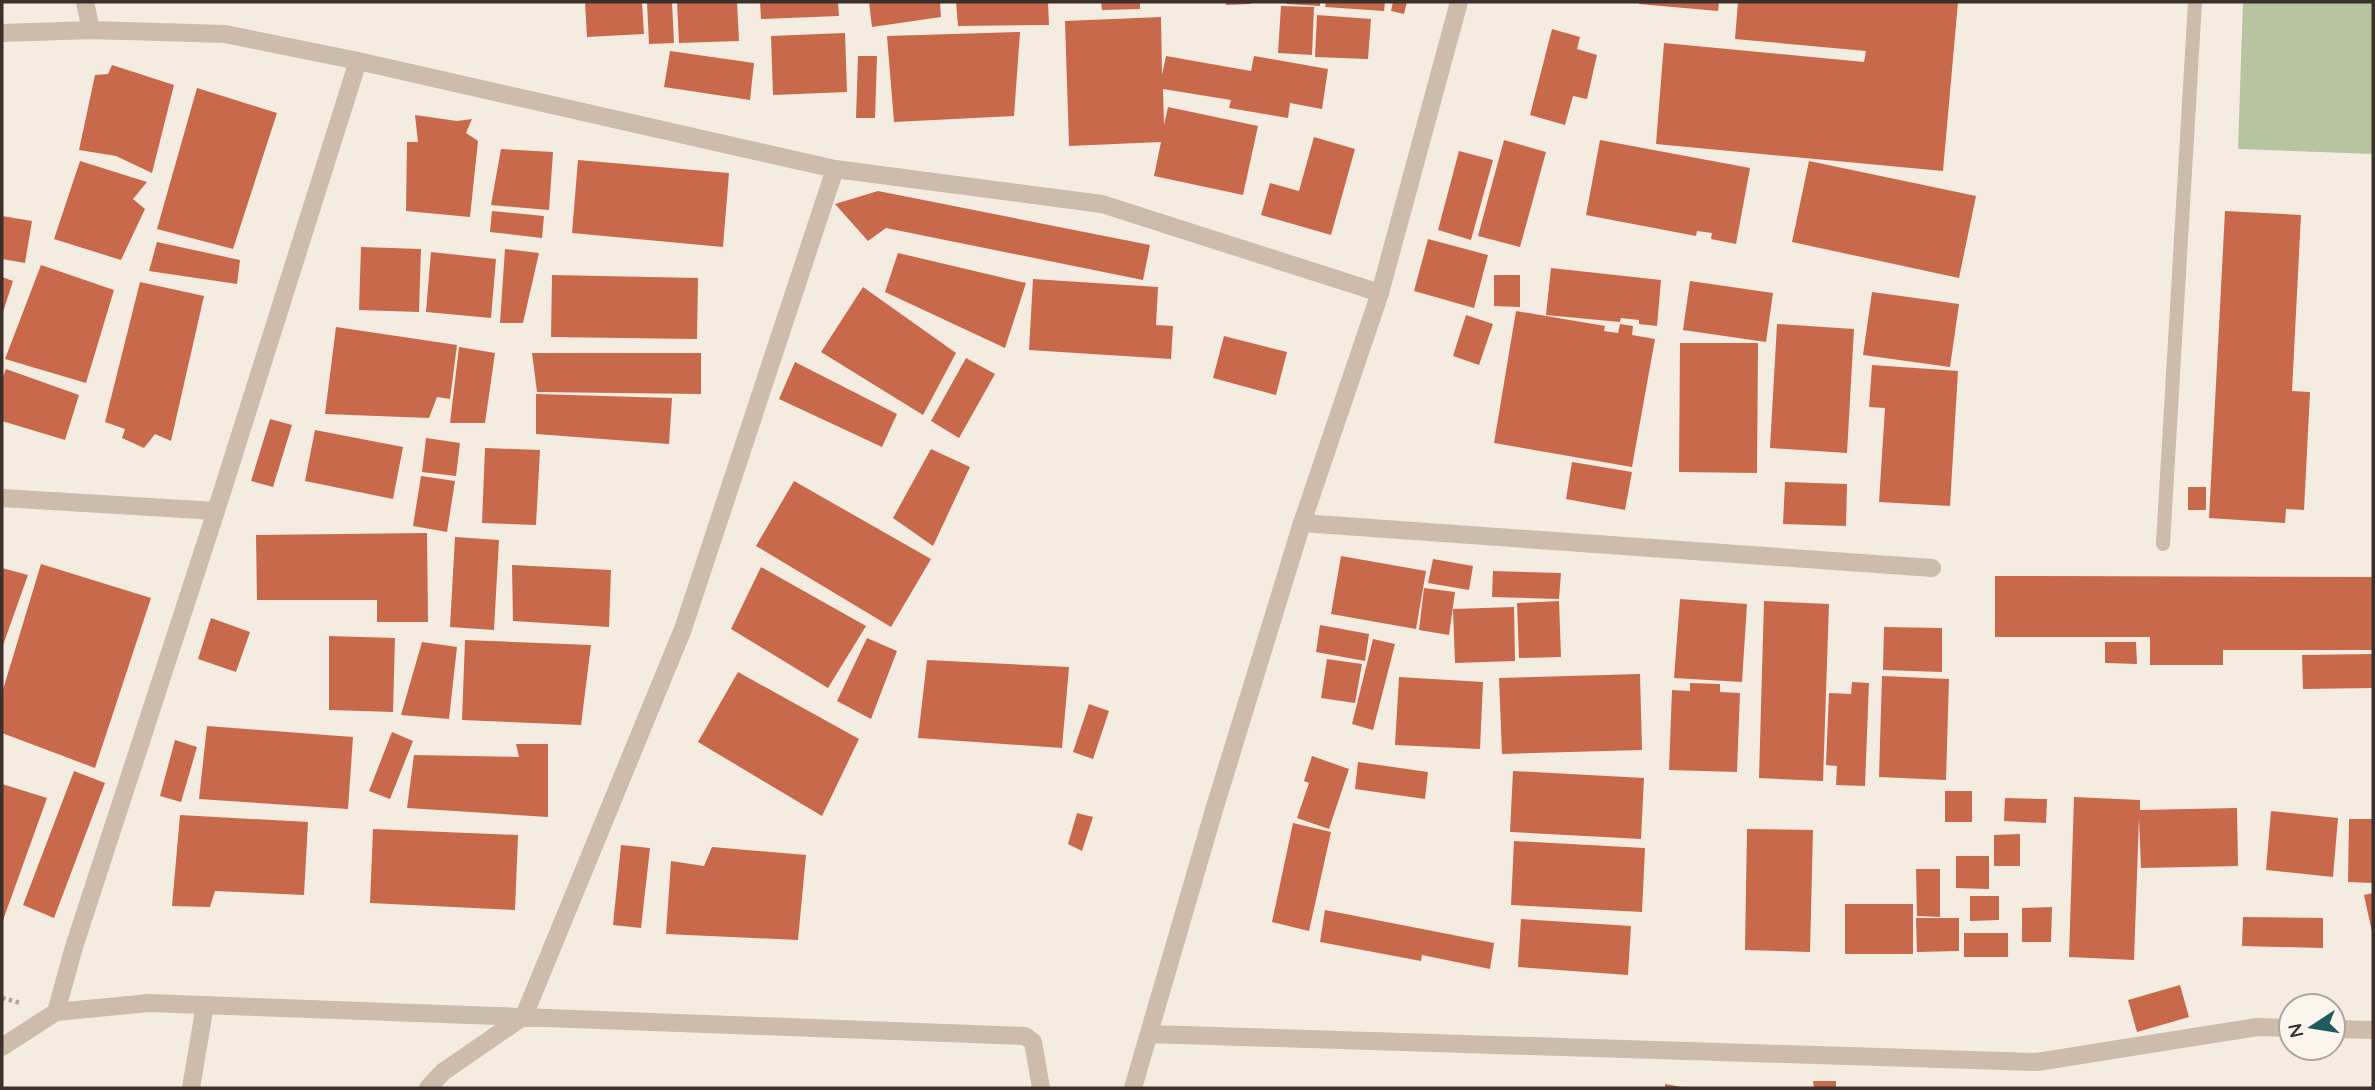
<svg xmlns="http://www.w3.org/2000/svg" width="2375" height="1090" viewBox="0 0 2375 1090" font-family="Quicksand,sans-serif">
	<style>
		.green { fill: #b8c4a0 }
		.building { fill: #c8694b }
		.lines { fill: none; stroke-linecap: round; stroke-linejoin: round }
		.path { stroke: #b9a596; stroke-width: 4.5; stroke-dasharray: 3.5 3.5; stroke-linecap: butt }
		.service { stroke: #cdbbac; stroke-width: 14 }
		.minor { stroke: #cdbbac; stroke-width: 18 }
		.tertiary { stroke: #cdbbac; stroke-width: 18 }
	</style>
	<rect width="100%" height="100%" fill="#f4ebe1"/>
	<!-- green -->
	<path class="green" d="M 2243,2 L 2373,2 L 2373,154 L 2238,149 Z"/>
	<!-- building -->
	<path class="building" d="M 585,2 L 642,2 L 644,34 L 587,37 Z
		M 647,2 L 672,2 L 674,43 L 649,44 Z
		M 677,2 L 737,2 L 739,41 L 679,43 Z
		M 760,2 L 838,2 L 839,16 L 761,19 Z
		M 869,2 L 940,2 L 941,17 L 872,27 Z
		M 956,2 L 1048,2 L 1049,25 L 958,26 Z
		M 1101,2 L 1140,2 L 1140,9 L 1102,10 Z
		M 1226,2 L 1251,2 L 1251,4 L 1226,5 Z
		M 1287,2 L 1320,2 L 1320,6 L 1287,4 Z
		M 1326,2 L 1385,2 L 1384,11 L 1325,7 Z
		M 1393,2 L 1407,2 L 1404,14 L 1391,11 Z
		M 1639,2 L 1719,2 L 1718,11 L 1639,4 Z
		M 1738,2 L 1958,2 L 1943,171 L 1656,144 L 1664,43 L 1864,62 L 1866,51 L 1735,39 Z
		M 1281,6 L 1314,7 L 1312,55 L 1278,53 Z
		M 1317,15 L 1371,19 L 1368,59 L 1315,57 Z
		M 1161,17 L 1162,75 L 1166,56 L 1251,71 L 1254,56 L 1328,69 L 1322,109 L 1290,103 L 1288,118 L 1229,108 L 1231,100 L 1163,89 L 1164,125 L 1168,107 L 1258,126 L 1243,195 L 1154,176 L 1161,142 L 1069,146 L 1065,21 Z
		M 1552,29 L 1580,37 L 1577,49 L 1597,55 L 1587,99 L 1573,96 L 1565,125 L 1530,115 Z
		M 1020,32 L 1014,116 L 894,122 L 887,36 Z
		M 845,33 L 847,92 L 773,95 L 771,36 Z
		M 670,51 L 754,63 L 750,100 L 664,87 Z
		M 858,56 L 877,56 L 875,118 L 856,118 Z
		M 112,65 L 174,85 L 152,173 L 116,156 L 79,150 L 95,75 L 108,74 Z
		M 197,88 L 277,113 L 233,249 L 157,229 Z
		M 415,115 L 457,121 L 472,119 L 466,133 L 478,141 L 470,217 L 406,211 L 407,142 L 418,142 Z
		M 1314,137 L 1355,149 L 1331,235 L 1261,215 L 1270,183 L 1299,191 Z
		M 1504,140 L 1546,152 L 1520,247 L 1478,236 Z
		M 1600,140 L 1750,168 L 1736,244 L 1711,239 L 1712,233 L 1697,231 L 1696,236 L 1586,215 Z
		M 501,149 L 553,152 L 549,210 L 491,205 Z
		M 1459,151 L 1493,160 L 1471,240 L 1438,230 Z
		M 578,160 L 729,173 L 723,247 L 572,233 Z
		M 80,161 L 147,182 L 133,199 L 145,209 L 121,260 L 54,239 Z
		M 1809,161 L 1976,196 L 1959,278 L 1792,242 Z
		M 878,191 L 1150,245 L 1143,280 L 886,228 L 868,241 L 835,204 Z
		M 492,211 L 544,216 L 542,238 L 490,232 Z
		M 2225,211 L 2301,215 L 2292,391 L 2310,392 L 2304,510 L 2286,509 L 2285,523 L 2209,518 Z
		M 2,216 L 32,221 L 25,263 L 2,259 Z
		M 1428,239 L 1488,255 L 1474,308 L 1414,291 Z
		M 157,242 L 240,260 L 237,284 L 149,271 Z
		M 361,247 L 421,249 L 419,312 L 359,310 Z
		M 505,249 L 539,253 L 523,323 L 500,323 Z
		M 431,252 L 496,259 L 491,318 L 426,312 Z
		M 898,253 L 1026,283 L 1005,348 L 885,292 Z
		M 41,265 L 114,290 L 86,383 L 5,359 Z
		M 1551,268 L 1661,280 L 1657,326 L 1639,324 L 1639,320 L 1621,318 L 1620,322 L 1546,315 Z
		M 552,275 L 698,278 L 697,339 L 551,337 Z
		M 1494,275 L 1520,275 L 1520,307 L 1494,306 Z
		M 2,277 L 13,281 L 2,315 Z
		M 1033,279 L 1158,287 L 1156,325 L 1173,326 L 1171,359 L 1029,350 Z
		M 1690,281 L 1773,293 L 1766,342 L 1683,330 Z
		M 140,282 L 204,296 L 171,441 L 155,434 L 144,448 L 122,438 L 125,429 L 105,422 Z
		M 863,287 L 956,353 L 923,415 L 821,352 Z
		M 1872,292 L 1959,304 L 1950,367 L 1863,355 Z
		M 1516,311 L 1605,326 L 1604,331 L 1618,333 L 1620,324 L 1633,326 L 1632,335 L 1655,339 L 1632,467 L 1494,443 Z
		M 1466,315 L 1493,324 L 1479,365 L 1453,356 Z
		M 1777,324 L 1854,329 L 1847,453 L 1770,448 Z
		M 336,327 L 457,345 L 450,399 L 437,397 L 429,418 L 325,414 Z
		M 1224,336 L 1287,352 L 1276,395 L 1213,378 Z
		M 1680,343 L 1758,343 L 1757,473 L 1679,472 Z
		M 459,347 L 495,353 L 485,423 L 450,423 Z
		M 532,353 L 701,353 L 701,394 L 537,392 Z
		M 966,358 L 995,374 L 959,438 L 931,421 Z
		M 795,362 L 897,414 L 882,447 L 779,399 Z
		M 1872,365 L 1958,371 L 1950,506 L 1879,502 L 1885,408 L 1869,407 Z
		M 6,369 L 79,395 L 65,440 L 2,421 L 2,379 Z
		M 536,394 L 672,398 L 669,444 L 536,434 Z
		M 270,419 L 292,425 L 273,487 L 251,481 Z
		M 315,430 L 403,447 L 393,499 L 305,481 Z
		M 426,438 L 460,443 L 456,476 L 422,472 Z
		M 485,448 L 540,450 L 536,525 L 482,523 Z
		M 931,449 L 970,467 L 933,546 L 893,518 Z
		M 1572,462 L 1632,472 L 1625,510 L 1566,499 Z
		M 421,476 L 455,481 L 447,532 L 413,526 Z
		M 794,481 L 931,559 L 891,627 L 756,546 Z
		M 1785,482 L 1847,484 L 1846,526 L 1783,524 Z
		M 2188,487 L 2206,487 L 2206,510 L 2188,510 Z
		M 427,533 L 428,622 L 377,622 L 377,600 L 257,600 L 256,535 Z
		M 455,537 L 499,540 L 494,630 L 450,627 Z
		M 1341,556 L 1426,571 L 1416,629 L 1331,614 Z
		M 1433,559 L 1473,566 L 1469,590 L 1428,583 Z
		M 41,564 L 151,598 L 95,768 L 2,733 L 2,693 Z
		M 512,565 L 611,570 L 609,627 L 513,621 Z
		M 761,567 L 866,626 L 828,688 L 731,629 Z
		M 2,568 L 28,575 L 2,648 Z
		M 1493,571 L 1561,573 L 1559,599 L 1492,597 Z
		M 1995,576 L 2373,577 L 2373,650 L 2223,650 L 2223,665 L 2150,665 L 2150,637 L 1995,637 Z
		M 1424,588 L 1455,592 L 1449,635 L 1419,630 Z
		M 1680,599 L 1747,604 L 1742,682 L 1674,678 Z
		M 1559,601 L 1561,657 L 1519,658 L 1517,603 Z
		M 1764,601 L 1829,604 L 1823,781 L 1759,778 Z
		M 1514,607 L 1515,661 L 1455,663 L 1453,609 Z
		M 211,618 L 250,632 L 236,672 L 198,659 Z
		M 1320,625 L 1369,634 L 1365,661 L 1316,652 Z
		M 1884,627 L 1942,628 L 1942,672 L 1883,670 Z
		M 329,636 L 395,638 L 393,712 L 329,710 Z
		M 867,638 L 897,651 L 871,719 L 837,701 Z
		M 1373,639 L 1395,644 L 1373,730 L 1352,724 Z
		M 465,640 L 591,645 L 581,725 L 462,720 Z
		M 422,642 L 457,647 L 449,719 L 401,715 Z
		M 2105,642 L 2136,642 L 2137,664 L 2105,663 Z
		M 2373,654 L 2373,688 L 2303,689 L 2302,655 Z
		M 1327,659 L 1362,664 L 1355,703 L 1321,698 Z
		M 927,660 L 1069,667 L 1062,748 L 918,738 Z
		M 738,672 L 859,739 L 822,816 L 698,742 Z
		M 1640,674 L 1642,750 L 1502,754 L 1499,678 Z
		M 1882,676 L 1949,679 L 1946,780 L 1879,777 Z
		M 1399,677 L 1483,682 L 1480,749 L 1395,745 Z
		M 1852,682 L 1869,683 L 1865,786 L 1836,785 L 1837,766 L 1826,765 L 1829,693 L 1851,694 Z
		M 1690,683 L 1720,684 L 1720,692 L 1740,693 L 1737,772 L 1669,770 L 1672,690 L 1690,691 Z
		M 1089,704 L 1109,711 L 1093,759 L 1073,752 Z
		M 207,726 L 353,737 L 348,809 L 199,799 Z
		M 392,732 L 413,741 L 390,799 L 369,791 Z
		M 175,740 L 197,747 L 181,802 L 160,796 Z
		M 516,744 L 548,744 L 548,817 L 407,808 L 414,755 L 519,757 Z
		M 1312,756 L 1349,769 L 1329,829 L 1297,818 L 1309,783 L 1304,781 Z
		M 1358,762 L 1428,772 L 1425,799 L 1355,789 Z
		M 74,771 L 105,783 L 54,918 L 23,905 Z
		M 1513,771 L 1644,778 L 1641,839 L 1510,832 Z
		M 2,784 L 47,798 L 2,923 Z
		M 1945,791 L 1972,791 L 1972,822 L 1945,822 Z
		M 2074,797 L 2140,800 L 2140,810 L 2237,808 L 2238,866 L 2141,868 L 2139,818 L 2134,960 L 2069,957 Z
		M 2005,798 L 2047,799 L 2046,823 L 2004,821 Z
		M 2271,811 L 2338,818 L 2333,877 L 2266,870 Z
		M 1077,813 L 1093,817 L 1082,851 L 1068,844 Z
		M 180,815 L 308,822 L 304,895 L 215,891 L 210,907 L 172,906 Z
		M 2349,819 L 2373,819 L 2373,883 L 2348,882 Z
		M 1293,823 L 1331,832 L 1309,931 L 1272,922 Z
		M 373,829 L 518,835 L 515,910 L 370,903 Z
		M 1747,829 L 1813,830 L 1810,952 L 1745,950 Z
		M 2020,834 L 2020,866 L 1994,866 L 1994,835 Z
		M 1514,841 L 1645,848 L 1642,912 L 1511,905 Z
		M 621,845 L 650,848 L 641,928 L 613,925 Z
		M 712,847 L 806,855 L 798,940 L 666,934 L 671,861 L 704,866 Z
		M 1956,856 L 1989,856 L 1989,889 L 1956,888 Z
		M 1916,869 L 1940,869 L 1940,917 L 1917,916 Z
		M 2373,893 L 2373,932 L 2372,932 L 2364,895 Z
		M 1970,896 L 1999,896 L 1999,920 L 1970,921 Z
		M 1845,904 L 1913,904 L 1913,954 L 1845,954 Z
		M 2052,907 L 2051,942 L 2022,942 L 2022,908 Z
		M 1325,910 L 1494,943 L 1490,969 L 1422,955 L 1421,961 L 1320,942 Z
		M 2243,917 L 2323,918 L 2323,948 L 2242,946 Z
		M 1916,918 L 1959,918 L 1959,951 L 1917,952 Z
		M 1521,919 L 1631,926 L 1628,975 L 1518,967 Z
		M 1964,933 L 2008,933 L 2008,957 L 1964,957 Z
		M 2180,985 L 2189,1017 L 2137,1032 L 2128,1000 Z
		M 1813,1081 L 1836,1081 L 1836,1088 L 1814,1088 Z
		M 1665,1084 L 1682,1087 L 1682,1088 L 1665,1088 Z"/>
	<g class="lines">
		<!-- path -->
		<path class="path" d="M 2,998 L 21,1003"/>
		<!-- service -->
		<path class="service" d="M 2163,544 L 2195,2"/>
		<!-- minor -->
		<path class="minor" d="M 85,2 L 91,30
			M 2,33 L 91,30 L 225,34 L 358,61 L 835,169 L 1102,204 L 1380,293
			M 2,498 L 216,511
			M 1302,523 L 1932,568
			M 56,1012 L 74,947 L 216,511 L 358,61
			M 2333,1029 L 2373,1030
			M 1149,1034 L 2037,1062 L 2257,1027 L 2291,1028
			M 2,1047 L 56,1012 L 149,1003 L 1025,1036 L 1033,1042 L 1041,1088
			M 191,1088 L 205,1005
			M 428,1088 L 443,1072 L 524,1016 L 683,629 L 835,169"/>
		<!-- tertiary -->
		<path class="tertiary" d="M 1133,1088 L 1214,810 L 1302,523 L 1380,293 L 1459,2"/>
	</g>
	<!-- border -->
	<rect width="2375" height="1090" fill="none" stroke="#3b302b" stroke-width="7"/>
	<!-- north arrow -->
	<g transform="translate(2312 1027) rotate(258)"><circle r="33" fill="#fbf5ee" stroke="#aea6a0" stroke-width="2"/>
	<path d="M0-5L12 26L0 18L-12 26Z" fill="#1f5a5e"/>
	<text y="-10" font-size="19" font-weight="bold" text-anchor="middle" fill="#3b302b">N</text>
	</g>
</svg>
